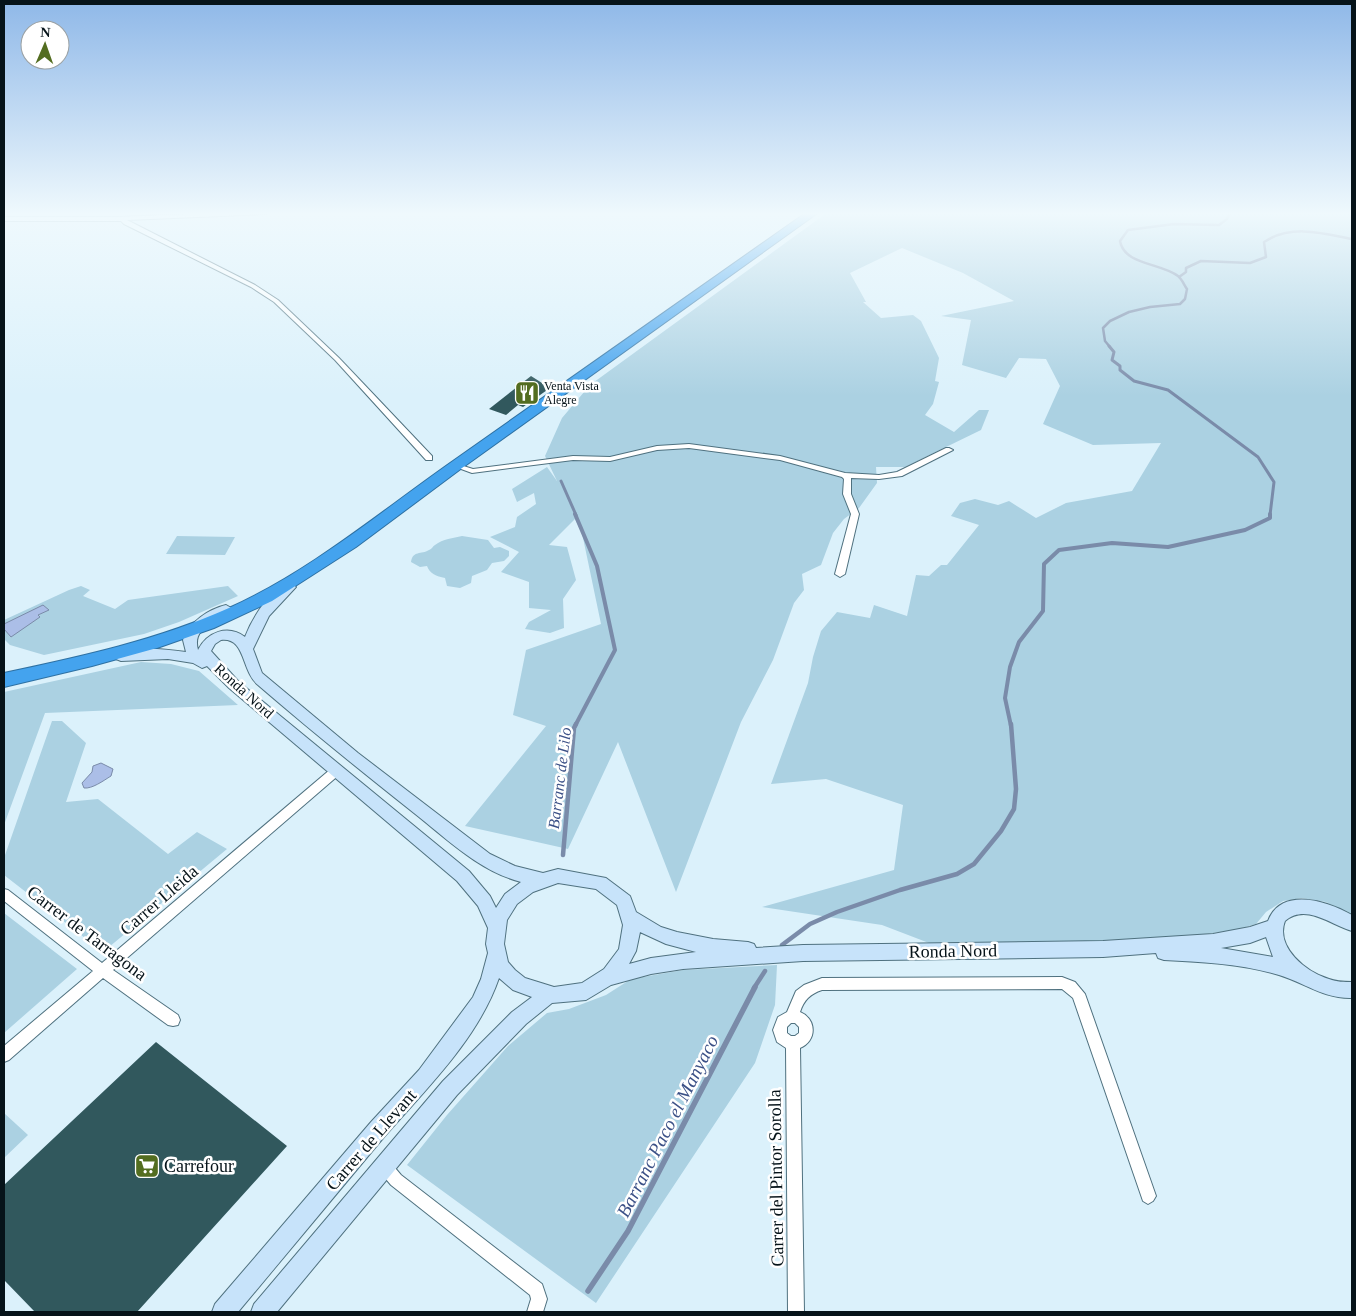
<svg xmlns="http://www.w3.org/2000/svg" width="1356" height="1316" viewBox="0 0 1356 1316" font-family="'Times New Roman',serif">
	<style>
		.green { fill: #abd1e2 }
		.water { fill: #abbee7; stroke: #7a8ba9 }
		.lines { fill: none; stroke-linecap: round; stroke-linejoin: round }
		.stream-far4 { stroke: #7a8ba9; stroke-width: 2.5 }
		.stream-far3 { stroke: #7a8ba9; stroke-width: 3 }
		.stream-far2 { stroke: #7a8ba9; stroke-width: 4 }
		.stream-far1 { stroke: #7a8ba9; stroke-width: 4.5 }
		.stream { stroke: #7a8ba9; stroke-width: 5.5 }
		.building { fill: #31585d }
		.street-casing { stroke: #4f717f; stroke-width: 2 }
		.secondary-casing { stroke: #4f717f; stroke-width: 2 }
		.highway-casing { stroke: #2e71a3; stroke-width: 2 }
		.street { fill: #fff; fill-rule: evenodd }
		.secondary { fill: #c7e3fa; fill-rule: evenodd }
		.highway { fill: #44a3ee; fill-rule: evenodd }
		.labels { text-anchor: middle; stroke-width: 5; stroke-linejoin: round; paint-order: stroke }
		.far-poi-label { font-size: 12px; fill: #061319; stroke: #fff; text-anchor: start }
		.street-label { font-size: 15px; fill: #061319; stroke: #fff }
		.water-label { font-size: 16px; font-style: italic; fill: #3c5187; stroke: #fff }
		.near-street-label { font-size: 18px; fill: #061319; stroke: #fff }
		.near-poi-label { font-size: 18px; fill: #061319; stroke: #fff; text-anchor: start }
		.near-water-label { font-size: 19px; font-style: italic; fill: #3c5187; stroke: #fff }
	</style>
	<rect width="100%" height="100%" fill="#dbf1fb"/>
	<!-- green -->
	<path class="green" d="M 828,212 L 1352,212 L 1352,915 L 1326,902 L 1302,898 L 1283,901 L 1266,912 L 1256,924 L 1235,930 L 1184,937 L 1109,941 L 929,943 L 882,925 L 762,907 L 894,870 L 903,805 L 826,779 L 771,784 L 808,683 L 813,657 L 821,631 L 837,612 L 870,618 L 874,605 L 907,616 L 916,575 L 929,576 L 941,565 L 947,565 L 979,525 L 951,516 L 960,503 L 975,499 L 998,505 L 1009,501 L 1036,518 L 1066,503 L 1132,491 L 1161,443 L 1093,445 L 1043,424 L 1060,386 L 1046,359 L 1019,358 L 1006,378 L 962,365 L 971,320 L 941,316 L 1014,301 L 963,273 L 902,248 L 850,273 L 866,302 L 863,302 L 881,318 L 913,315 L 921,321 L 939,358 L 935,381 L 939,382 L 933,404 L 925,415 L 954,432 L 979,410 L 989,410 L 981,430 L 905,467 L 876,467 L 877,483 L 859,508 L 844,519 L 833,533 L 821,565 L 802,574 L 804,590 L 794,603 L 773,660 L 741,722 L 676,892 L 618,742 L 568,849 L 465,826 L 546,726 L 513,715 L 526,650 L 601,624 L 582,533 L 575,519 L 549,545 L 567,547 L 576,580 L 563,599 L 564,628 L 550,633 L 525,629 L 529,622 L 551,610 L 529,608 L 529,582 L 501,572 L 519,552 L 490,537 L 515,527 L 517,517 L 536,504 L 534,493 L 517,502 L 512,489 L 547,467 L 557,481 L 545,456 L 562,418 L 590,385 Z
		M 177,536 L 235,537 L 225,555 L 166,554 Z
		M 462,536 L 488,540 L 494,548 L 500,547 L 509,551 L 509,556 L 504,561 L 492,563 L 487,570 L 472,576 L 471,583 L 460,588 L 447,586 L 445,578 C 436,576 430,574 427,566 L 420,567 L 411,562 C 413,550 421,555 429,550 C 432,549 433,546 435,545 C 443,539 453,538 462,536 Z
		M 81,586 L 90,590 L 83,596 L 115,609 L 128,600 L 228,586 L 238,596 L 179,622 L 144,634 L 44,655 L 10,645 L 4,639 L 4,620 L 69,590 Z
		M 141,662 L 171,664 L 199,671 L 238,705 L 45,713 L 4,825 L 4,692 Z
		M 52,721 L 62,721 L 86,743 L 66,802 L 98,799 L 168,854 L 197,832 L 227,849 L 103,952 L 4,875 L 4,858 Z
		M 4,913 L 77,969 L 4,1033 Z
		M 777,965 L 775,1005 L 755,1063 L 596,1303 L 407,1165 L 447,1115 L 508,1046 L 547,1013 L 569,1009 L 606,995 L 631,979 L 683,970 Z
		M 4,1113 L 28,1135 L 4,1158 Z"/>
	<!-- water -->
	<path class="water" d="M 43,605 L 49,610 L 38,615 L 40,617 L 11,637 L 4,629 L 4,624 Z
		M 101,763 L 113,769 L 111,776 C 103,781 92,789 84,788 L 82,783 L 92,772 L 93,766 Z"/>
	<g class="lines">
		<!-- stream-far4 -->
		<path class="stream-far4" d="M 1179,277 L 1186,272 L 1186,268 L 1201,261 L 1250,263 L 1266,257 L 1264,242 C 1291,224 1323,233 1352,239
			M 1110,347 L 1105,341 L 1103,328 L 1110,321 L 1129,312 L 1150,307 L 1180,304 L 1185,299 L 1187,289 C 1184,285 1182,279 1178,276 C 1161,263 1124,265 1120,241 L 1128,230 L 1174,224 L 1219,225 L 1227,219 L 1230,212"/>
		<!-- stream-far3 -->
		<path class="stream-far3" d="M 1109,346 L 1114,352 L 1112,360 L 1120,366 L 1120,370 L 1134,381 L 1168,390 L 1258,457 L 1274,482 L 1270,515
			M 561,481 L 576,515"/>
		<!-- stream-far2 -->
		<path class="stream-far2" d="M 575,514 L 597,566 L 615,650 L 575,726
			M 1011,726 L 1005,698 L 1010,667 L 1019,642 L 1043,611 L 1044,564 L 1059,550 L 1112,543 L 1168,547 L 1245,530 L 1270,518 L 1270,514"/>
		<!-- stream-far1 -->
		<path class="stream-far1" d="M 563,855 L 574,728 L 576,724
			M 782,945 L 810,924 L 837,912 L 900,890 L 957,874 L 974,864 L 1001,831 L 1014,809 L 1016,789 L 1011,724
			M 754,988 L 765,971"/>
		<!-- stream -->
		<path class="stream" d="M 588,1291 L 628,1231 L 755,987"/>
	</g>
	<!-- building -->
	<path class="building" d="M 531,376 L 550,388 L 523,407 L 518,405 L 506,415 L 489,409 Z
		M 156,1042 L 287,1146 L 137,1312 L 35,1312 L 4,1280 L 4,1185 Z"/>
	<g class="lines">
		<defs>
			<path id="street" d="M 234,212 L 269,212 L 266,214 L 127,220 L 255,285 L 278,300 L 339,358 L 432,456 L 432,460 L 426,460 L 335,360 L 274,302 L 251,287 L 124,224 L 121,221 L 4,221 L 4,217 L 119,217 Z
				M 689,444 L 780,456 L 845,473 L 879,475 L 897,472 L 946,448 L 949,448 L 953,450 L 902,476 L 879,479 L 851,478 L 851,494 L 859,514 L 845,574 L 840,577 L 835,574 L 851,514 L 843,494 L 844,479 L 842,477 L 780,460 L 689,448 L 657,450 L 610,461 L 573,460 L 472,473 L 453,466 L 457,464 L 473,469 L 573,456 L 610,457 L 657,446 Z
				M 336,767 L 340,768 L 342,771 L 340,774 L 113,970 L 178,1015 L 180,1020 L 178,1025 L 173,1026 L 168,1025 L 103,978 L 9,1060 L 4,1062 L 4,1046 L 93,971 L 4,901 L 4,889 L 8,890 L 102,963 L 332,768 Z
				M 1062,977 L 1075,982 L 1085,994 L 1156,1196 L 1153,1201 L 1148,1204 L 1143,1201 L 1073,998 L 1062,989 L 822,990 C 810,994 804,1000 800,1012 C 817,1019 817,1041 800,1048 L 804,1312 L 788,1312 L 786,1048 L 777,1042 L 773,1030 L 778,1017 L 787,1012 L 796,991 L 804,985 L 822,978 ZM 791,1023 L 795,1023 L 799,1027 L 799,1033 L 795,1036 L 791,1036 L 787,1033 L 787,1027 Z
				M 385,1159 L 390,1162 L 401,1175 L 542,1284 L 547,1299 L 543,1312 L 527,1312 L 531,1299 L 530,1295 L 391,1185 L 380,1172 L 377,1167 L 380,1162 Z"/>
			<path id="secondary" d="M 290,583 L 296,587 L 269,616 L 253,649 L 262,673 L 358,753 L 490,854 L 515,866 L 543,873 L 558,869 L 606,878 L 630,896 L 636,912 L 661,927 L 677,932 L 713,939 L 748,942 L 754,944 L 756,948 L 803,945 L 1103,941 L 1213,934 L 1250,927 L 1268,921 C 1281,886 1328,901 1352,915 L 1352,931 C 1331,925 1306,903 1285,921 C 1275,947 1306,972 1329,979 C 1337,982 1344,982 1352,982 L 1352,998 C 1324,999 1305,983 1279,975 C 1242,964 1203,962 1164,960 L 1158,958 L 1156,953 L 1103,957 L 803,961 L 683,969 L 651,974 L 611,985 L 586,1000 L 552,1003 L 526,1024 L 457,1095 L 277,1312 L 251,1312 L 254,1304 L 443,1081 L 512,1012 L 532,997 L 513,990 L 499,978 C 478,1039 426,1089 384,1137 C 335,1195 287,1254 238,1312 L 212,1312 L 215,1304 L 371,1122 L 419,1070 L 473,997 L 481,979 L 488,953 L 486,944 L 488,928 L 478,906 L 457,881 L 229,688 L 207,666 L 202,668 L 193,663 L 168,659 L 121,661 L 116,659 L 114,656 L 116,653 C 138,646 163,649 186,652 L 183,640 C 189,622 209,609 226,605 L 233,609 C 221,624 191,624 198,650 C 207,632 228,624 245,637 C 252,619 270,588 290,583 ZM 221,640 C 246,637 241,671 258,685 C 309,729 361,771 414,813 C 447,839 479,871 521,882 L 505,894 L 496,908 L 490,896 L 469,871 L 239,682 L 211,651 L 215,644 ZM 558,883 L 596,889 L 617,905 L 623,925 L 619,949 L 604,969 L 582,983 L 554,987 L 525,978 L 515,970 L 508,962 L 504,944 L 507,920 L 517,904 L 533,892 ZM 640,932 L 666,944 L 696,952 L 651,958 L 629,964 L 636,951 ZM 1266,937 L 1273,957 L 1221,948 L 1250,943 Z"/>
			<path id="highway" d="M 807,212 L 819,212 L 462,468 L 356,547 L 272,601 L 214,628 L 157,648 L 92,666 L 4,687 L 4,673 C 80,657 158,640 229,608 C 311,571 380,512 453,461 C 571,378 689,295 807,212 Z"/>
		</defs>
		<!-- street casing -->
		<use href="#street" class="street-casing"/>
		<!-- secondary casing -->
		<use href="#secondary" class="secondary-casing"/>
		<!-- highway casing -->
		<use href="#highway" class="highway-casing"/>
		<!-- street -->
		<use href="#street" class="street"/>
		<!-- secondary -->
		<use href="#secondary" class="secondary"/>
		<!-- highway -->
		<use href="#highway" class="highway"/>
	</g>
	<!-- sky -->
	<linearGradient id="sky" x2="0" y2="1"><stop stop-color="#8fb8e8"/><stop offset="0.54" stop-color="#eff9fd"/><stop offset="1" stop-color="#eff9fd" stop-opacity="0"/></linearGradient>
	<rect width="1356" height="396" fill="url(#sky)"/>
	<!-- icons -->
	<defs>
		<symbol id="restaurant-square" viewBox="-11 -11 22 22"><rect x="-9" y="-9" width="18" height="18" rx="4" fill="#536d20" stroke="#fff"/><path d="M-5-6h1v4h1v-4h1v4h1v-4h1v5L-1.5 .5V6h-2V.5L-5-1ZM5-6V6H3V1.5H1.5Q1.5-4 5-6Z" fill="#fff"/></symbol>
		<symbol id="supermarket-square" viewBox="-11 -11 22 22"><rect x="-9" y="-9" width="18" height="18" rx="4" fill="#536d20" stroke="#fff"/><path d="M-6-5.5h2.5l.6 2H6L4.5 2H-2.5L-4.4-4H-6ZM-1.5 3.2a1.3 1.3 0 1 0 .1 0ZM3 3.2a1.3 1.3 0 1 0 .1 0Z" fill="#fff"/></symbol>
	</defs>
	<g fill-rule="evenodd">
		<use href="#restaurant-square" x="513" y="379" width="28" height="28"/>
		<use href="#supermarket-square" x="133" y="1152" width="28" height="28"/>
	</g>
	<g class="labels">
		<!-- far-poi labels -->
		<g class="far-poi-label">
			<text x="544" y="390">Venta Vista<tspan x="544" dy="14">Alegre</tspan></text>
		</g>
		<!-- street labels -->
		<g class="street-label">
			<text transform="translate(244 691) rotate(42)" y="5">Ronda Nord</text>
		</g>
		<!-- water labels -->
		<g class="water-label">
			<text transform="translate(559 778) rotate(-83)" y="6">Barranc de Lilo</text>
		</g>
		<!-- near-street labels -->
		<g class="near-street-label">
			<text transform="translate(159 900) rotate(-41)" y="6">Carrer Lleida</text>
			<text transform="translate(87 933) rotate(37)" y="6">Carrer de Tarragona</text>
			<text transform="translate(953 951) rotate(-1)" y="6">Ronda Nord</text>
			<text transform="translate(371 1140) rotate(-49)" y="6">Carrer de Llevant</text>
			<text transform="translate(776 1178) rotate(-91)" y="6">Carrer del Pintor Sorolla</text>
		</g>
		<!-- near-poi labels -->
		<g class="near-poi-label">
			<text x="164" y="1172">Carrefour</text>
		</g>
		<!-- near-water labels -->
		<g class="near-water-label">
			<text transform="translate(667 1126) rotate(-63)" y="7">Barranc Paco el Manyaco</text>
		</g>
	</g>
	<!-- border -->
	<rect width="1356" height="1316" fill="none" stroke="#061319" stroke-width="10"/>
	<!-- north arrow -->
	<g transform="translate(45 45) rotate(2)"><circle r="24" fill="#ffffff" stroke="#9ba1a3"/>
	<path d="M0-4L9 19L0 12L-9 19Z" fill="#536d20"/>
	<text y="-8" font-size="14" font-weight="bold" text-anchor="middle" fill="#061319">N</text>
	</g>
</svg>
